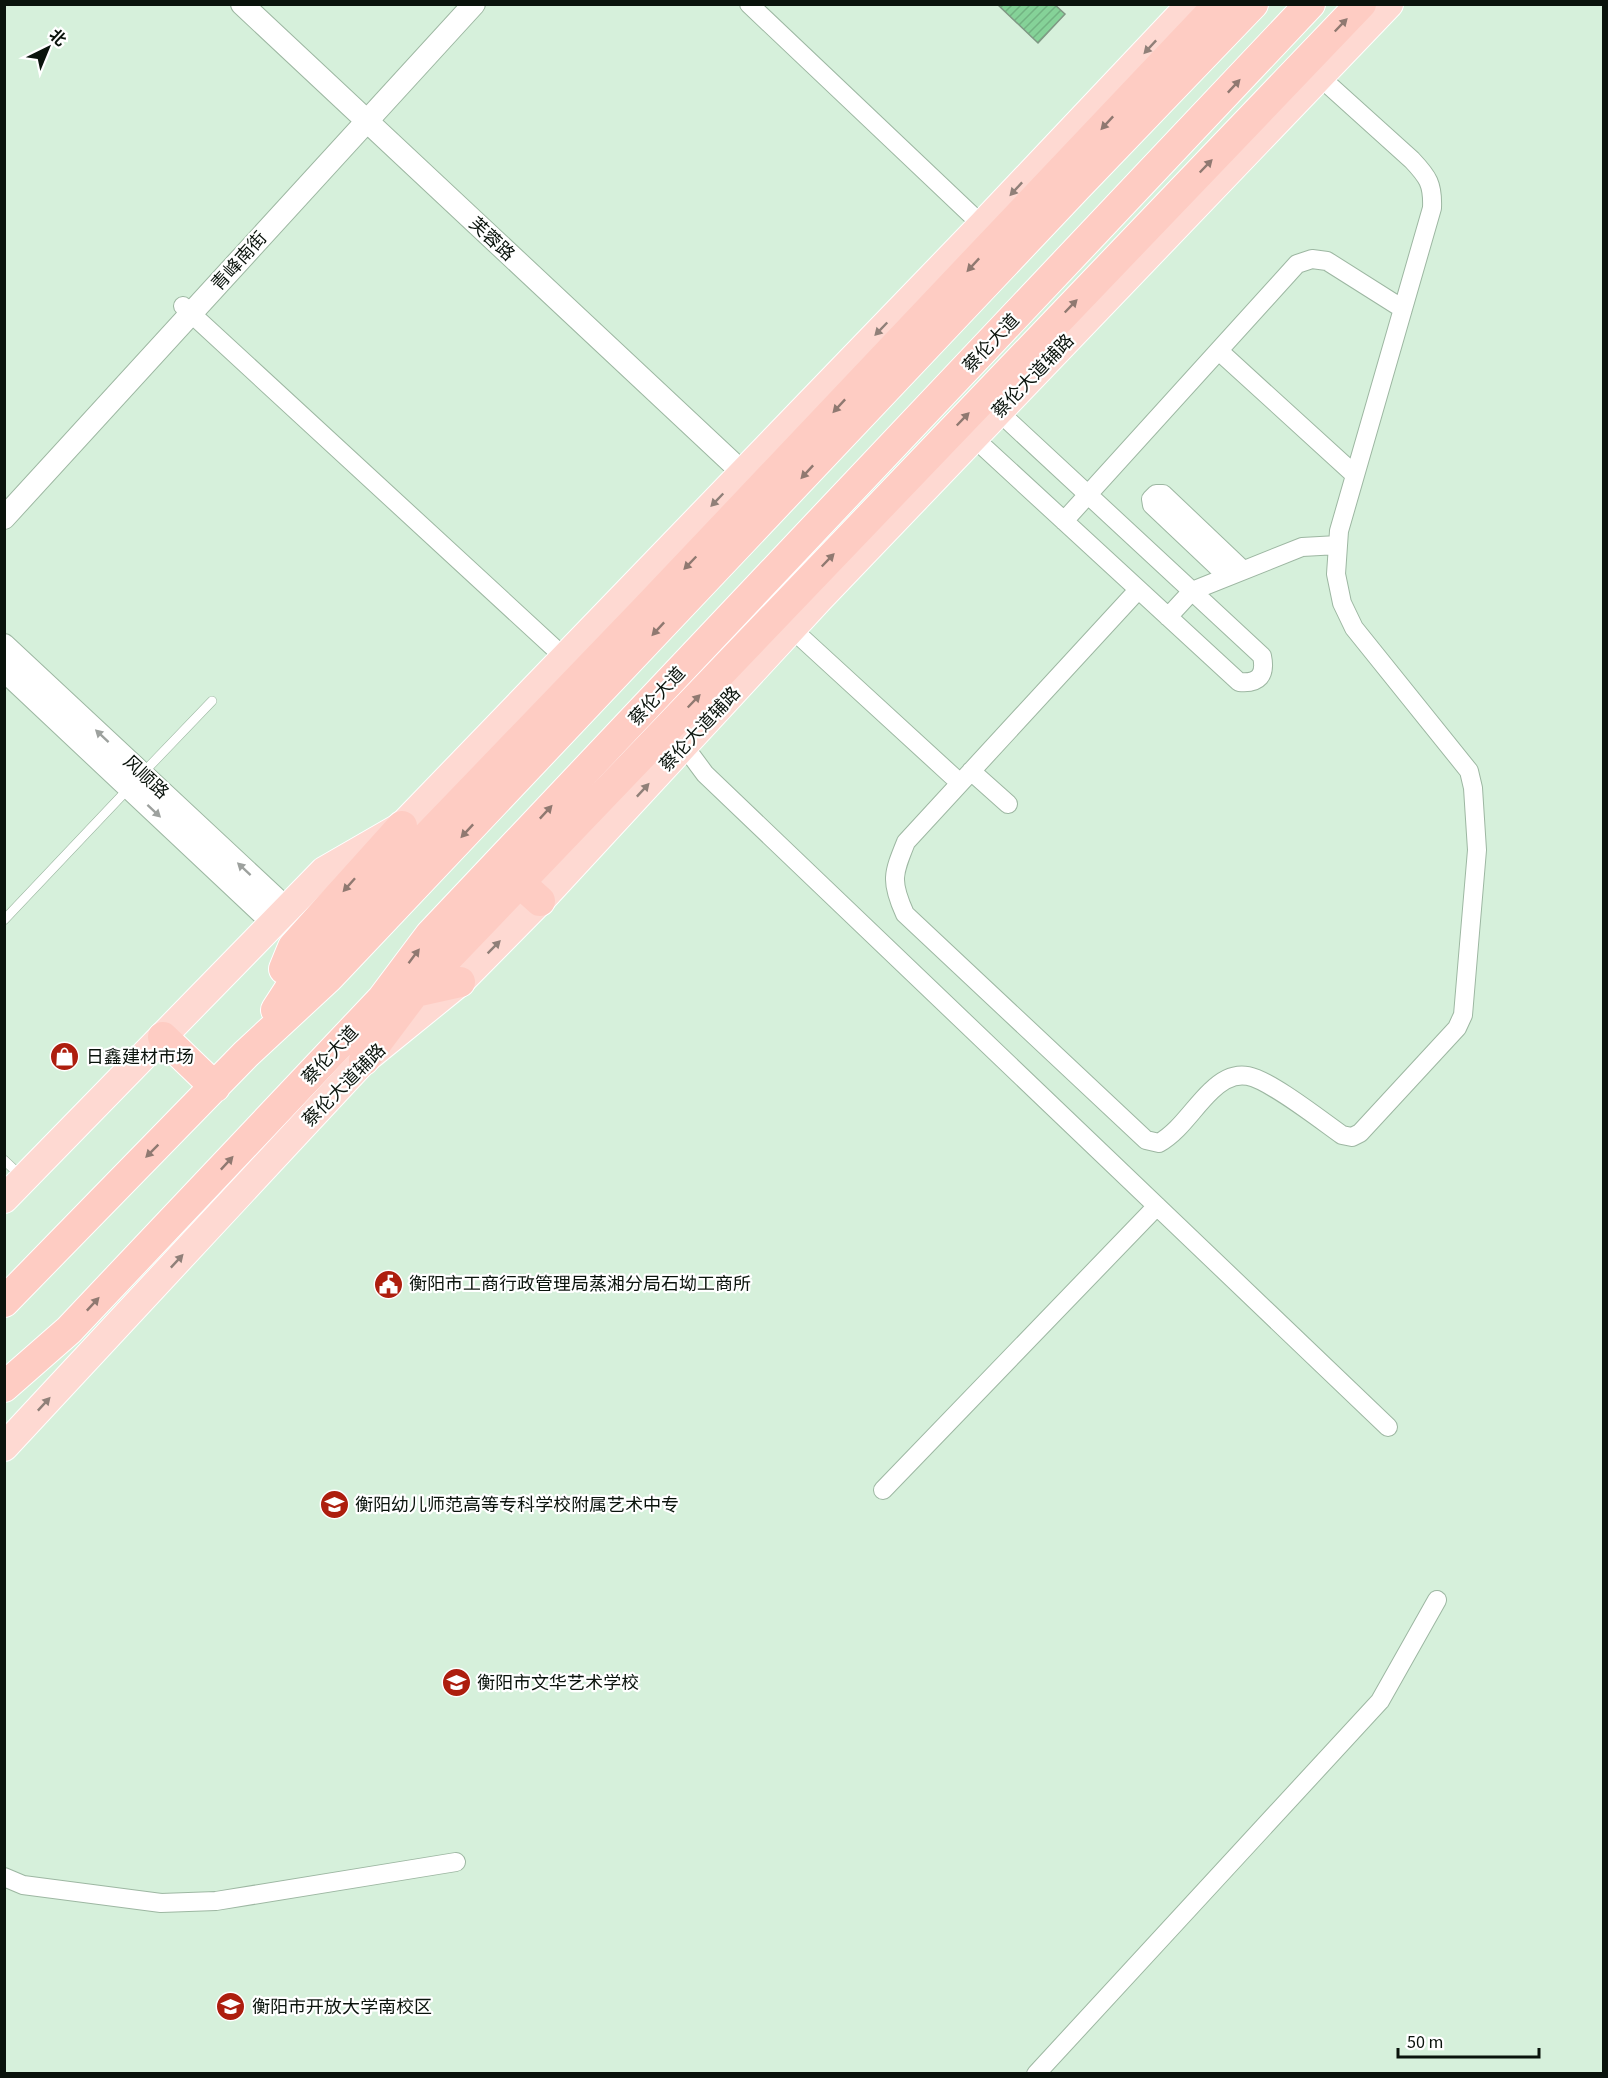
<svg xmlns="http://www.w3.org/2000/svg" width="1608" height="2078" viewBox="0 0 1608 2078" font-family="'Source Sans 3','Noto Sans SC',sans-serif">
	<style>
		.building { fill: url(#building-hatch); stroke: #7f9884; stroke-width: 1.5 }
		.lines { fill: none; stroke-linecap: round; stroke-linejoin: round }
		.service-casing { stroke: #9db7a2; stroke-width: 10 }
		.minor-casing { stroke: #9db7a2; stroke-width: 20 }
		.tertiary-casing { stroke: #9db7a2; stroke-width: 24 }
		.primary-casing { stroke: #fff; stroke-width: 30 }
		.trunk-casing { stroke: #fff; stroke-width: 32 }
		.service { stroke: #fff; stroke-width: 9 }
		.minor { stroke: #fff; stroke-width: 18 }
		.tertiary { stroke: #fff; stroke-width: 22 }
		.primary { stroke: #fed9d2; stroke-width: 28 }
		.trunk { stroke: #feccc3; stroke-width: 30 }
		.oneway { fill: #907971 }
		.oneway2 { fill: #908079 }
		.oneway3 { fill: #9da19e }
		.labels { text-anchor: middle; stroke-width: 4.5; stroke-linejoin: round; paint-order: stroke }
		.street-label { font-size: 18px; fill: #0a130c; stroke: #fff }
		.poi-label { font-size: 18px; fill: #0a130c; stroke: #fff; text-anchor: start }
	</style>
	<defs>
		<pattern id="building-hatch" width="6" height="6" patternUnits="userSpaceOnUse" patternTransform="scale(1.5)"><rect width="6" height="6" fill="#85d298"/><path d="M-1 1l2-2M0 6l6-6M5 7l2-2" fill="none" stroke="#72b382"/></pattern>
	</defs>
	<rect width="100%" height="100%" fill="#d6f0db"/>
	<!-- building -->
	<path class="building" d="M 997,4 L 1054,4 L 1065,14 L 1038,43 Z"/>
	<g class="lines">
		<defs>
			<path id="service" d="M 142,774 L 212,701
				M 4,920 L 129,788
				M 4,1160 L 22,1177"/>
			<path id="minor" d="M 749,4 L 982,225
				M 183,306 L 565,658
				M 1219,351 L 1355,475
				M 974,438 L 1239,682 C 1259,684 1266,675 1262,656 L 999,412
				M 1064,521 L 1297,264 L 1312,259 L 1327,261 L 1403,309
				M 1227,576 L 1152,505 L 1151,499 L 1156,494 L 1163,494 L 1243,570
				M 1138,590 L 906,842 C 893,874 890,881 905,914 L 1146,1140 L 1159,1143 C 1180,1131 1193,1108 1211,1091 C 1221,1081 1233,1073 1248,1076 C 1270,1080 1322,1121 1342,1135 L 1352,1137 L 1360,1133 L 1457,1028 L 1463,1015 L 1477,850 L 1473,788 L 1469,771 L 1354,628 L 1342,603 L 1336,574 L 1339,531 L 1432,208 C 1433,184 1428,177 1412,160 L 1320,77
				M 1168,617 L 1192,591 L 1302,547 L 1338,545
				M 792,629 L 960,783
				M 685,747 L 705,774 L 1388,1427
				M 971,771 L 1008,804
				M 883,1490 L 1157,1206
				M 4,1877 L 23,1885 L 161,1903 L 216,1901 L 456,1862
				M 1036,2074 L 1380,1701 L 1437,1600"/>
			<path id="tertiary" d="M 242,4 L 743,473
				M 4,518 L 474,4
				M 4,645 L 287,909
				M 4,670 L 273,923"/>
			<path id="primary" d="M 4,1199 L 324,871 L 402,826 L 982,225 L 1191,4
				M 4,1447 L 364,1060 L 460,982 L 540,901 L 820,598 L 1389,4"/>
			<path id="trunk" d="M 520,883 L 540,901
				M 284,969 L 293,947 L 402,826
				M 382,999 L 415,992 L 1361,4
				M 276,1010 L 309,959 L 646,609 L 1219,4
				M 163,1037 L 215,1087
				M 364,1060 L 415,992 L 460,982
				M 4,1302 L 246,1054 L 329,977 L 1077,187 L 1253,4
				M 4,1387 L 69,1330 L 382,999 L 430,935 L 1310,4"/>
		</defs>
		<!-- service casing -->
		<use href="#service" class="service-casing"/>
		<!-- minor casing -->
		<use href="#minor" class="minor-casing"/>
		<!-- tertiary casing -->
		<use href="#tertiary" class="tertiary-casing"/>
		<!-- primary casing -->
		<use href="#primary" class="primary-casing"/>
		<!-- trunk casing -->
		<use href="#trunk" class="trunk-casing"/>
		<!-- service -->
		<use href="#service" class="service"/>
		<!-- minor -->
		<use href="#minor" class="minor"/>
		<!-- tertiary -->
		<use href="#tertiary" class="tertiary"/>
		<!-- primary -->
		<use href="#primary" class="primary"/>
		<!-- trunk -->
		<use href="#trunk" class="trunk"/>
	</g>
	<!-- one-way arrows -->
	<defs><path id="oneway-solid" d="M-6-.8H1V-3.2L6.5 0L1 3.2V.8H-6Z" transform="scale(1.5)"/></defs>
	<g class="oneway">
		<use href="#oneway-solid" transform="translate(1341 25) rotate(-46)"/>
		<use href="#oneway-solid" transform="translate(1234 86) rotate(-47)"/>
		<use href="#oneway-solid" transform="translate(1107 123) rotate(133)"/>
		<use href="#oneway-solid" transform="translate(1206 166) rotate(-46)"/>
		<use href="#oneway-solid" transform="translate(973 265) rotate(133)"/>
		<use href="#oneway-solid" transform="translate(1071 306) rotate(-46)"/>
		<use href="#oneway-solid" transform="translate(839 406) rotate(133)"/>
		<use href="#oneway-solid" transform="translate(963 419) rotate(-46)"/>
		<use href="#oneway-solid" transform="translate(807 472) rotate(133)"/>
		<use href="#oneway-solid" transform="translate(828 560) rotate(-46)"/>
		<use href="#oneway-solid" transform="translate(690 563) rotate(134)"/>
		<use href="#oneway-solid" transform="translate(658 629) rotate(133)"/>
		<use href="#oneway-solid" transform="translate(694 701) rotate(-46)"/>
		<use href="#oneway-solid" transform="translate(546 812) rotate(-47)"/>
		<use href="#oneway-solid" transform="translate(467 831) rotate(133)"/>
		<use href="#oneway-solid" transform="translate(349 885) rotate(132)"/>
		<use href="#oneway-solid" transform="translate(414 956) rotate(-53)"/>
		<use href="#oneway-solid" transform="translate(152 1151) rotate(135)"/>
		<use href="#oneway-solid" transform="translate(227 1163) rotate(-47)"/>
		<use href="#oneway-solid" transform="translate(93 1304) rotate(-47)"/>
	</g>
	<g class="oneway2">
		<use href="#oneway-solid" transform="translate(1150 47) rotate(133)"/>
		<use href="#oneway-solid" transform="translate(1016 189) rotate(133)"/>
		<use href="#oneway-solid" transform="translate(881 329) rotate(134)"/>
		<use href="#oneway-solid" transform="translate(717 500) rotate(134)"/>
		<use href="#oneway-solid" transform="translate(643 790) rotate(-47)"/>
		<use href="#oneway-solid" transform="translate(494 947) rotate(-45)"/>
		<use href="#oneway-solid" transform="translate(177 1261) rotate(-47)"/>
		<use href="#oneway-solid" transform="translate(44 1404) rotate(-47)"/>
	</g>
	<g class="oneway3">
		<use href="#oneway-solid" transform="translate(102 736) rotate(-137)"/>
		<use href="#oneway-solid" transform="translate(154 811) rotate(43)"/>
		<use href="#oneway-solid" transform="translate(244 869) rotate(-137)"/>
	</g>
	<!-- icons -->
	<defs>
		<symbol id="shop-disc" viewBox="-11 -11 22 22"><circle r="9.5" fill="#ad1e0e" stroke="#fff"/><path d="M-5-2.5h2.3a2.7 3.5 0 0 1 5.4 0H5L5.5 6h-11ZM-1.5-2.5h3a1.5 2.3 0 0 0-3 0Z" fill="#fff"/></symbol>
		<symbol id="civic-disc" viewBox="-11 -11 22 22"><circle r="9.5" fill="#ad1e0e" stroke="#fff"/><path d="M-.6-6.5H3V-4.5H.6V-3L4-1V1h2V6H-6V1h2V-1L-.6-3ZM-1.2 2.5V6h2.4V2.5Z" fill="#fff"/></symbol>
		<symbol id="school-disc" viewBox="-11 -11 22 22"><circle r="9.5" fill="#ad1e0e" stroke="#fff"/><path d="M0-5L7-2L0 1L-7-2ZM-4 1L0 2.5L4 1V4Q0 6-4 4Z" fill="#fff"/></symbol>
		<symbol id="university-disc" viewBox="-11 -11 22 22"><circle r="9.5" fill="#ad1e0e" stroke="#fff"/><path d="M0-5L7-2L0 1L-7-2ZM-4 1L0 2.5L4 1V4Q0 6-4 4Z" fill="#fff"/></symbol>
	</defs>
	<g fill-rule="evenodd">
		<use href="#shop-disc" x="48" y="1040" width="33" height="33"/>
		<use href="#civic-disc" x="372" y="1268" width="33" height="33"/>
		<use href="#school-disc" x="318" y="1488" width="33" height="33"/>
		<use href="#school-disc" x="440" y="1666" width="33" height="33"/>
		<use href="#university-disc" x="214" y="1990" width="33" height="33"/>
	</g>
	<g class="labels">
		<!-- street labels -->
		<g class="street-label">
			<text transform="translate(492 239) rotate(43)" y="6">芙蓉路</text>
			<text transform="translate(239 261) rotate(-48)" y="6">青峰南街</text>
			<text transform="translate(991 343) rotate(-47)" y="6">蔡伦大道</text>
			<text transform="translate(1033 376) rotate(-46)" y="6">蔡伦大道辅路</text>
			<text transform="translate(657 696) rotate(-47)" y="6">蔡伦大道</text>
			<text transform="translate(700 729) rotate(-47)" y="6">蔡伦大道辅路</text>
			<text transform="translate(146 777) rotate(43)" y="6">风顺路</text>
			<text transform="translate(330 1055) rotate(-47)" y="6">蔡伦大道</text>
			<text transform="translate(344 1085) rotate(-45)" y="6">蔡伦大道辅路</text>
		</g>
		<!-- poi labels -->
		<g class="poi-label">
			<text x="86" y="1063">日鑫建材市场</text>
			<text x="409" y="1290">衡阳市工商行政管理局蒸湘分局石坳工商所</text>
			<text x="355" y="1511">衡阳幼儿师范高等专科学校附属艺术中专</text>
			<text x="477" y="1689">衡阳市文华艺术学校</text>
			<text x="252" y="2013">衡阳市开放大学南校区</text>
		</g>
	</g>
	<!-- border -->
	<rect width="1608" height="2078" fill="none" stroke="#0a130c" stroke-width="12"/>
	<!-- north arrow -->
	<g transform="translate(48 48) rotate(43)" stroke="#ffffff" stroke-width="4.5" paint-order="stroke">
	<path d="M0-4.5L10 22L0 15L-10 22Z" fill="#0a130c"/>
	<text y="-9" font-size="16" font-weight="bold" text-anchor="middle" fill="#0a130c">北</text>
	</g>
	<!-- scale -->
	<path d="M1398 2048v9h141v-9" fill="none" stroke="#0a130c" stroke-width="3"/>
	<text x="1407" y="2048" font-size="18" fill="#0a130c" stroke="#ffffff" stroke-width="4.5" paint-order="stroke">50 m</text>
</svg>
